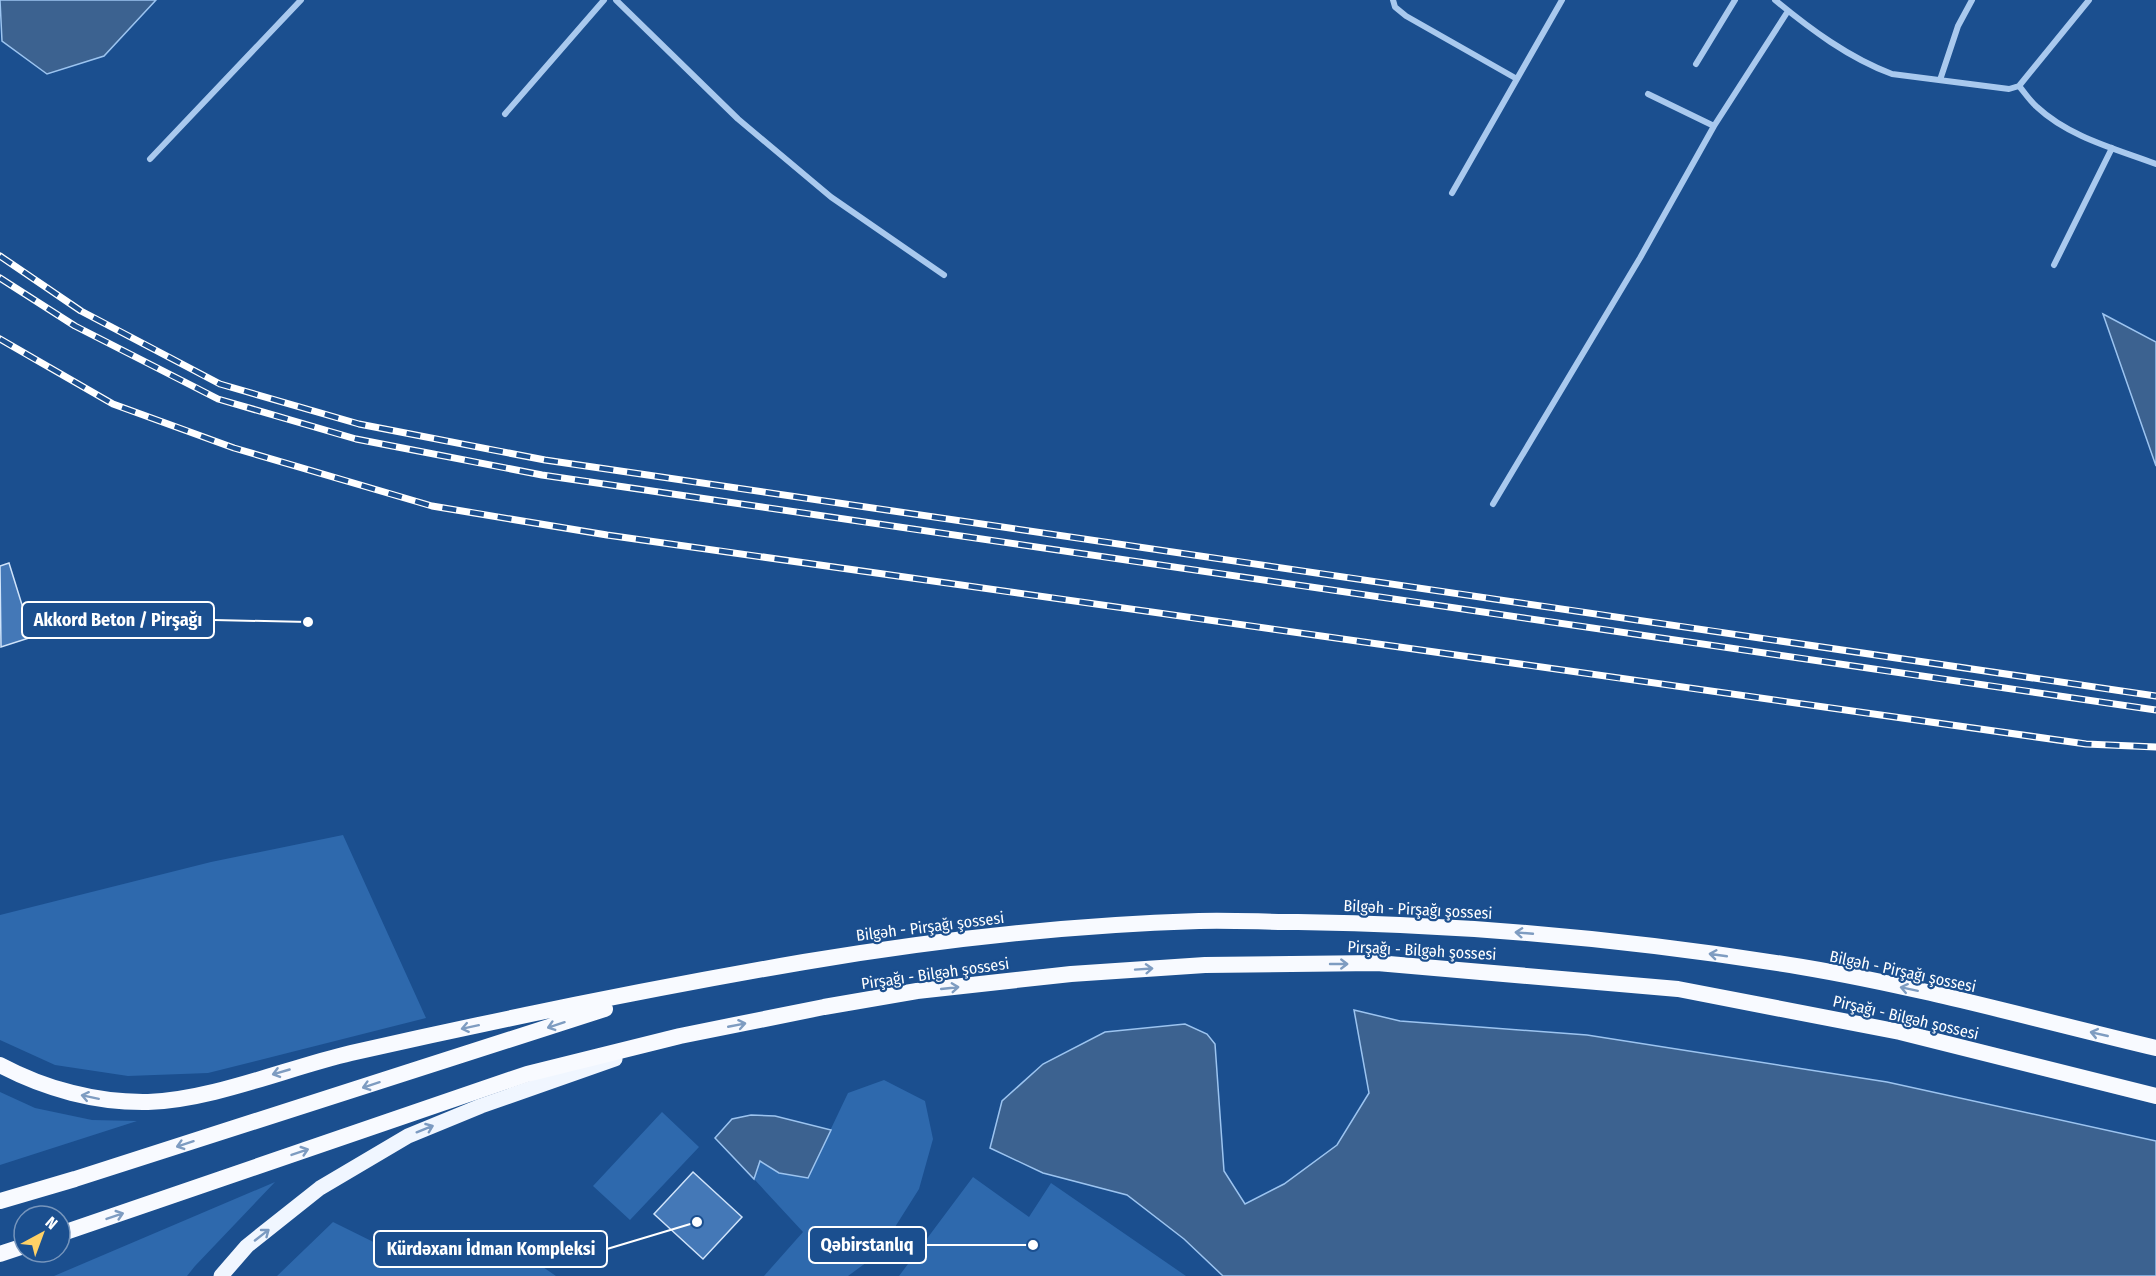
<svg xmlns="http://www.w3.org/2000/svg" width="2156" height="1276" viewBox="0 0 2156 1276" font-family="'Fira Sans Condensed',sans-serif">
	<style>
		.green { fill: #2e69ad }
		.water { fill: #3c6290; stroke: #9cc4f0; stroke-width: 1.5 }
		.building { fill: #4478b7; stroke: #cfe3fa; stroke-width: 1.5 }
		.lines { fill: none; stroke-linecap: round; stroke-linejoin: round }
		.minor { stroke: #a9c9ee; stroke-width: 6 }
		.primary { stroke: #f0f6ff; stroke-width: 15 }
		.trunk { stroke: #f8faff; stroke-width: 16 }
		.rail-casing { stroke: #fff; stroke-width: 7 }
		.rail { stroke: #1b4f8f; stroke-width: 4.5; stroke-dasharray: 14; stroke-linecap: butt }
		.oneway { stroke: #7e9cc1 }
		.oneway2 { stroke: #7b9ac1 }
		.labels { text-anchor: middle; stroke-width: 4.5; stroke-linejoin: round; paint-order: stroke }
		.street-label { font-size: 16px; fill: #fff; stroke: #1b4f8f }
		.leader { fill: none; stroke: #fff; stroke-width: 2 }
		.callout-dot { fill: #fff; stroke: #1b4f8f; stroke-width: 2 }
		.callout { fill: #1b4f8f; stroke: #fff; stroke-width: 2 }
		.callout-label { font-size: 18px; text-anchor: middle; font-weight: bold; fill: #fff }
	</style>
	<rect width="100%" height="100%" fill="#1b4f8f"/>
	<!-- green -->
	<path class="green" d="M 343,835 L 426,1018 L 208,1073 L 128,1076 L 55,1065 L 0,1040 L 0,915 L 211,862 Z
		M 884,1080 L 925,1101 L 933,1139 L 919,1189 L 878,1254 L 848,1276 L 764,1276 L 803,1232 L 754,1179 L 760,1161 L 779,1173 L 808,1177 L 848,1093 Z
		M 0,1092 L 35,1108 L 92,1120 L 137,1121 L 0,1165 Z
		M 662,1112 L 699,1147 L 630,1220 L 593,1186 Z
		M 973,1177 L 1029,1217 L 1051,1183 L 1186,1276 L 899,1276 Z
		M 275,1182 L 195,1266 L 187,1276 L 54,1276 Z
		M 333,1222 L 418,1264 L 458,1230 L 505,1241 L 556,1276 L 277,1276 Z"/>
	<!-- water -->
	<path class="water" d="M 0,0 L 156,0 L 104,56 L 47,74 L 2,41 Z
		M 2103,314 L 2156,342 L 2156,466 Z
		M 1354,1010 L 1400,1021 L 1587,1035 L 1887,1082 L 2156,1141 L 2156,1276 L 1223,1276 L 1184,1239 L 1127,1195 L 1043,1173 L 990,1148 L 1002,1101 L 1043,1064 L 1105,1032 L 1185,1024 L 1207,1034 L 1215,1044 L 1224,1171 L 1245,1204 L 1284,1184 L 1337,1145 L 1369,1093 Z
		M 751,1115 L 775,1116 L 831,1130 L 808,1178 L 779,1173 L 760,1161 L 754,1179 L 715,1138 L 732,1119 Z"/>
	<!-- building -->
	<path class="building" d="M 9,563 L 32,637 L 1,647 L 0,566 Z
		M 693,1172 L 742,1217 L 703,1259 L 654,1214 Z"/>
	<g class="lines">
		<!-- minor -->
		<path class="minor" d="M 616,0 L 738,119 L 831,197 L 944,275
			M 1393,0 L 1395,7 L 1406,16 L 1517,79
			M 1775,0 C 1810,29 1849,58 1892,74 L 2009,89 L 2019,86 L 2089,0
			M 1696,64 L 1735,0
			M 1940,80 L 1958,26 L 1972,0
			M 2019,86 C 2025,93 2030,101 2037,107 C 2069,137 2116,149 2156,164
			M 1648,94 L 1714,126
			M 505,114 L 604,0
			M 150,159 L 301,0
			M 1452,193 L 1562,0
			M 2054,265 L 2112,148
			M 1493,504 L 1640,258 L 1714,126 L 1788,11"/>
		<!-- primary -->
		<path class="primary" d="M 221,1276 L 247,1246 L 320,1188 L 408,1136 L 481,1106 L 615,1059"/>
		<!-- trunk -->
		<path class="trunk" d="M 0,1065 C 45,1089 97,1103 148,1102 C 212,1100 287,1068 351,1053 C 501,1019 653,988 804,962 C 935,940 1066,925 1199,921 C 1231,920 1265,922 1298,922 C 1466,924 1635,940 1802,967 C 1921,987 2038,1020 2156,1048
			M 0,1201 L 75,1179 L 605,1009
			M 60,1234 L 527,1074 L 680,1036 L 824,1007 L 917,991 L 1071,974 L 1205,965 L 1377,963 L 1678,989 L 1900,1032 L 2156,1096
			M 0,1254 L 24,1246"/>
		<defs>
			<path id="rail" d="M 0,256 L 81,311 L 220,384 L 359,424 L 545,460 L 2156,696
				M 0,278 L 75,326 L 218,399 L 356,439 L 542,475 L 2156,710
				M 0,339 L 113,404 L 234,448 L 432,506 L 607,535 L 2086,744 L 2156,747"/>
		</defs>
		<!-- rail casing -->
		<use href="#rail" class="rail-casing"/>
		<!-- rail -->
		<use href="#rail" class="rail"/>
	</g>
	<!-- one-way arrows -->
	<defs><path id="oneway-shaft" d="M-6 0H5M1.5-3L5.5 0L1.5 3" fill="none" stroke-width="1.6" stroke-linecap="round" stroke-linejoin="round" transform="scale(1.5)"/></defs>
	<g class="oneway">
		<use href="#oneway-shaft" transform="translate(1524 933) rotate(-175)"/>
		<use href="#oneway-shaft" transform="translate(1718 955) rotate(-172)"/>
		<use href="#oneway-shaft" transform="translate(1339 964)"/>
		<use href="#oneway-shaft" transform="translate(1144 969) rotate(-4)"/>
		<use href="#oneway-shaft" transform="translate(950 988) rotate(-6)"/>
		<use href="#oneway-shaft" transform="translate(1909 989) rotate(-168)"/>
		<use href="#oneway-shaft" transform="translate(556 1025) rotate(162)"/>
		<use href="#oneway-shaft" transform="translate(737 1025) rotate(-11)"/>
		<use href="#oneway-shaft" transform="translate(470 1027) rotate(168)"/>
		<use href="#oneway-shaft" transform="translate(2099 1034) rotate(-167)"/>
		<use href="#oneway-shaft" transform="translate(281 1072) rotate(164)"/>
		<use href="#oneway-shaft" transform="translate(371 1085) rotate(162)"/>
		<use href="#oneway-shaft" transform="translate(90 1097) rotate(-168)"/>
		<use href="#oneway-shaft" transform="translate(185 1144) rotate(162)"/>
		<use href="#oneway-shaft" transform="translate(300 1152) rotate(-19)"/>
		<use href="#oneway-shaft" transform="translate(115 1216) rotate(-19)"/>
	</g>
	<g class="oneway2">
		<use href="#oneway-shaft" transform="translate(425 1129) rotate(-22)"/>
		<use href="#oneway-shaft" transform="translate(262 1235) rotate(-38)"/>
	</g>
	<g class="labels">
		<!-- street labels -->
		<g class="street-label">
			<text transform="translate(1418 909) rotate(3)" y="6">Bilgəh - Pirşağı şossesi</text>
			<text transform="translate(930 926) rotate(-7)" y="6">Bilgəh - Pirşağı şossesi</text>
			<text transform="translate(1422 950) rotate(3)" y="6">Pirşağı - Bilgəh şossesi</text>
			<text transform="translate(1903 971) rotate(12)" y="6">Bilgəh - Pirşağı şossesi</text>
			<text transform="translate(935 973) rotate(-8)" y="6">Pirşağı - Bilgəh şossesi</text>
			<text transform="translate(1906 1017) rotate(13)" y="6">Pirşağı - Bilgəh şossesi</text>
		</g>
	</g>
	<!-- callouts -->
	<path class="leader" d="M308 622L214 620M1033 1245L926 1245M697 1222L607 1249"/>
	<g class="callout-dot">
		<circle cx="308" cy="622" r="6"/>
		<circle cx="1033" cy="1245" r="6"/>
		<circle cx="697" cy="1222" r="6"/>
	</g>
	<g class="callout">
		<rect x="22" y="602" width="192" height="36" rx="6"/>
		<rect x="809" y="1227" width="117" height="36" rx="6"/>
		<rect x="374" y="1231" width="233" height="36" rx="6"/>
	</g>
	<g class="callout-label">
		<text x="118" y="626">Akkord Beton / Pirşağı</text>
		<text x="867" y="1251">Qəbirstanlıq</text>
		<text x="491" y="1255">Kürdəxanı İdman Kompleksi</text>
	</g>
	<!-- north arrow -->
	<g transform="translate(42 1234) rotate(41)"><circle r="28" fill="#1b4f8f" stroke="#7695bc" stroke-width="1.5"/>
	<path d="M0-4.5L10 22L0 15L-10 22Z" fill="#ffd166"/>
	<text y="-9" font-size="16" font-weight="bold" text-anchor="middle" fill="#ffffff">N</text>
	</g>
</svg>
